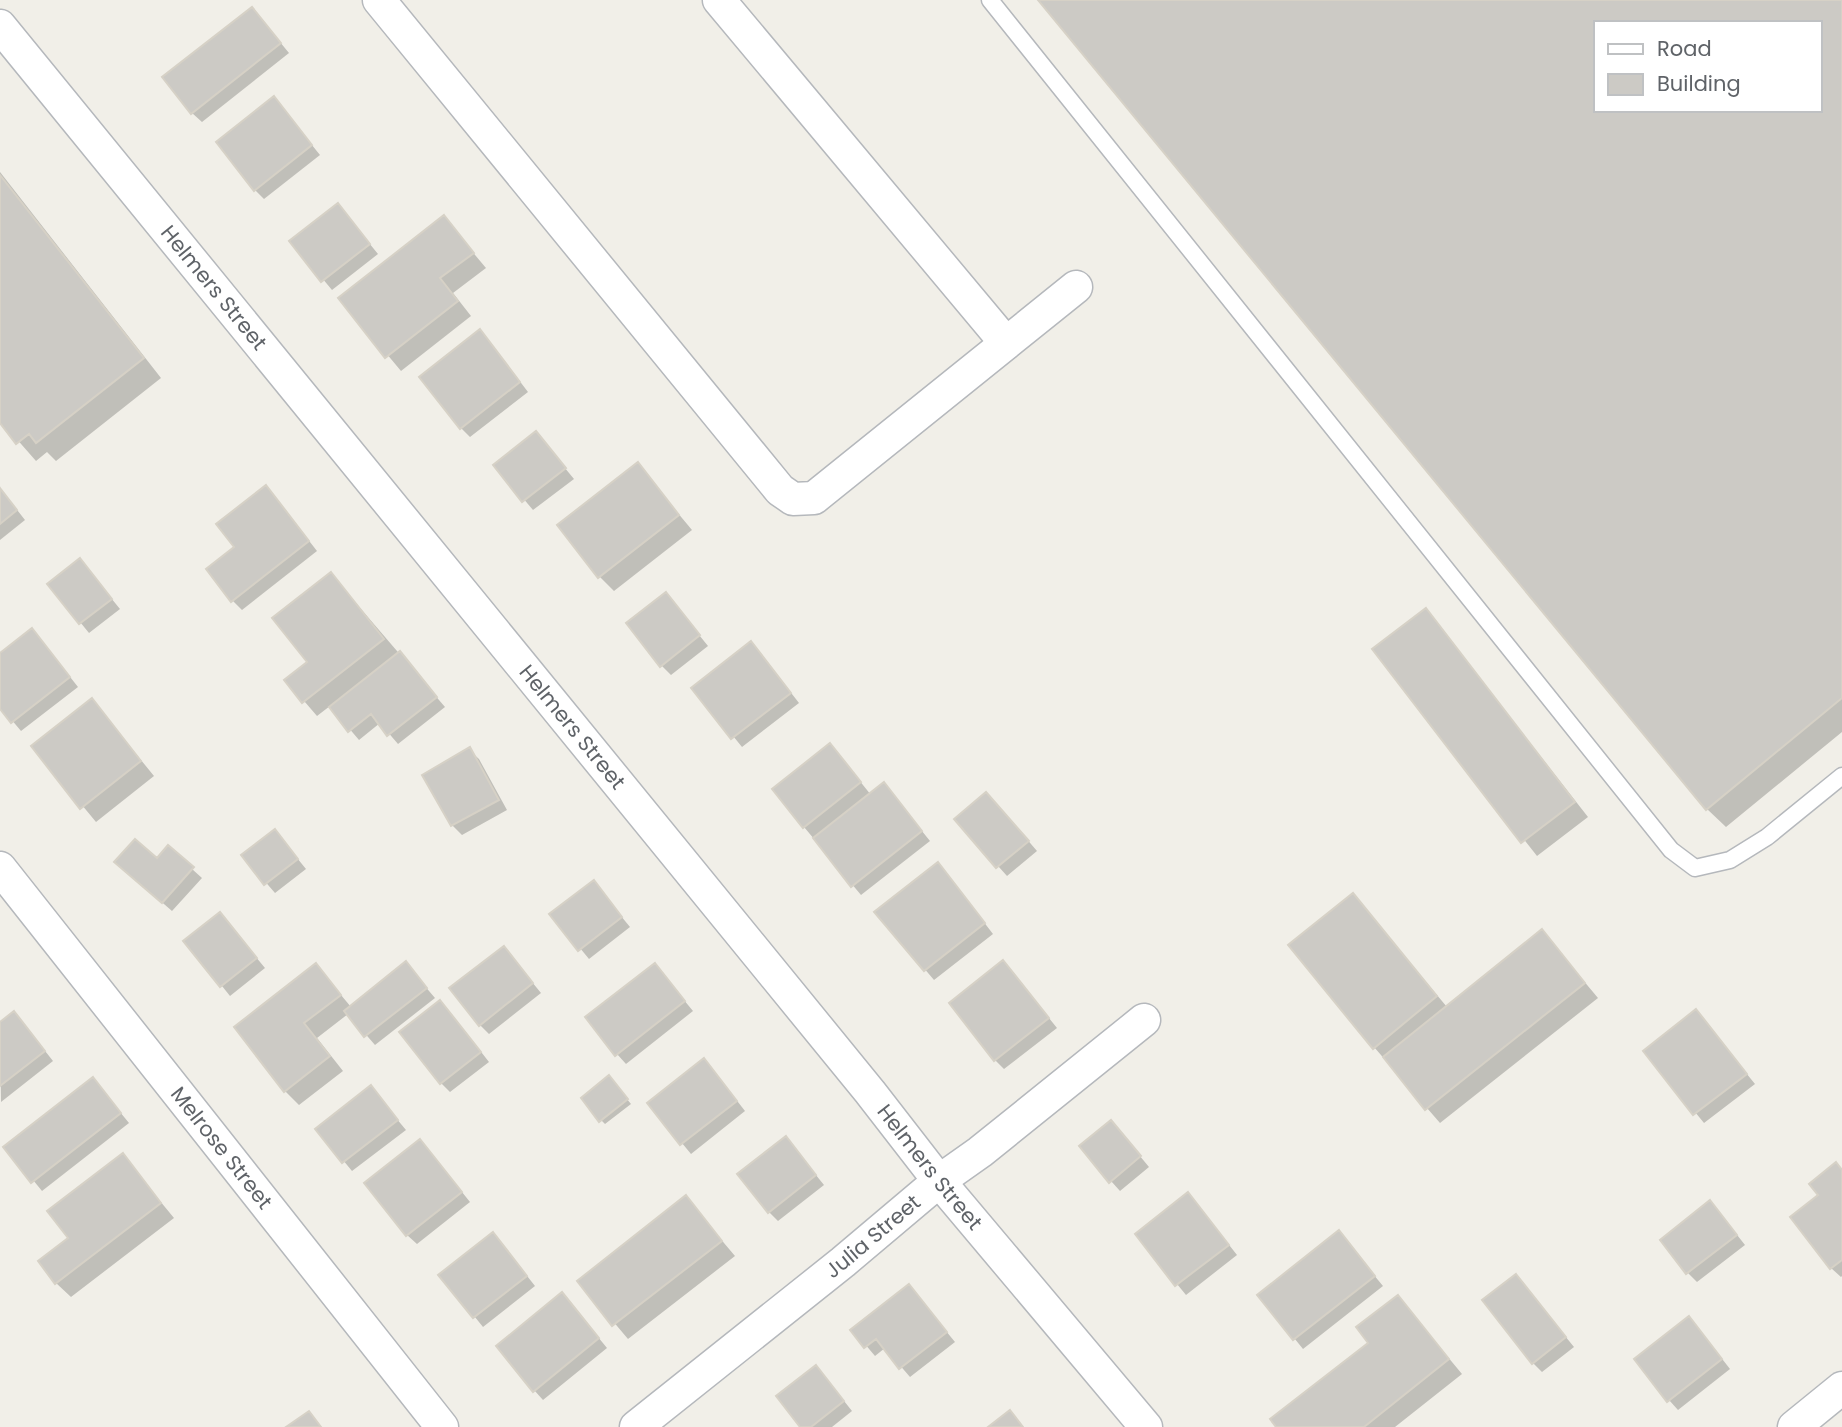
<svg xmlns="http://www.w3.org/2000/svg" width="1842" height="1427" viewBox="0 0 1842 1427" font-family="Poppins,sans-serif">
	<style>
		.shadow { fill: #0003; fill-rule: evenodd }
		.building { fill: #cccac5; stroke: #d6d1c6; stroke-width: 2; fill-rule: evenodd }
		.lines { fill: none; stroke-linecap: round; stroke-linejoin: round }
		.lane-casing { stroke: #b5b8bc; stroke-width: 19 }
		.street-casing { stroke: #b5b8bc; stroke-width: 35 }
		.lane { stroke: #fff; stroke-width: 16 }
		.street { stroke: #fff; stroke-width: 32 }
		.labels { text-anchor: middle; stroke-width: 5; stroke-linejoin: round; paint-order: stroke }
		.street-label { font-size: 21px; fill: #5f6368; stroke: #fff }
	</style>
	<rect width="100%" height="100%" fill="#f1efe8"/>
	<!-- shadow -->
	<path class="shadow" d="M 1041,0 L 1842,0 L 1842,732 L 1726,827 L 1707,809 ZM 1595,23 L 1819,23 L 1819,110 L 1595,110 Z
		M 261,19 L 289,53 L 202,122 L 192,113 Z
		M 274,98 L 320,155 L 264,199 L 255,190 Z
		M 0,172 L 161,378 L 56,461 L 47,452 L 36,461 L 0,420 Z
		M 338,205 L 378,254 L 332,290 L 292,242 Z
		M 444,218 L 486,268 L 453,293 L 471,316 L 401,371 L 341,299 Z
		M 489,341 L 528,392 L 470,437 L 461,428 Z
		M 536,433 L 574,479 L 533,510 L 495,465 Z
		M 637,464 L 692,530 L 614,591 L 600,577 Z
		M 0,488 L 25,520 L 0,540 Z
		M 275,497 L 317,551 L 242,610 L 233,601 L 237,547 Z
		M 80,560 L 120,609 L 89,633 L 49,584 Z
		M 331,574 L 445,707 L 398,744 L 380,723 L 359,740 L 330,706 L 317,716 L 286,680 L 309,662 Z
		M 666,594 L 708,646 L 671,675 L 662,666 Z
		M 1426,610 L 1588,817 L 1537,856 L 1375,650 Z
		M 41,640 L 78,687 L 21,731 L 0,706 L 0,655 Z
		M 760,653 L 799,703 L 742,747 L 694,688 Z
		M 92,700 L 154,776 L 96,822 L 33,746 Z
		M 469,750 L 479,759 L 507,810 L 462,835 L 452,825 L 424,775 Z
		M 839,755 L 871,795 L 884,784 L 930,841 L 861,895 L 804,827 Z
		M 996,803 L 1037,851 L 1007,876 L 956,819 Z
		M 275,831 L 306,869 L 275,893 L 243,856 Z
		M 157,860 L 192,869 L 202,878 L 172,911 L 126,871 Z
		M 947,874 L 993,934 L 934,980 L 877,913 Z
		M 593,882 L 630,927 L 589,959 L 552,914 Z
		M 1353,895 L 1447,1007 L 1542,931 L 1598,998 L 1440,1123 L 1374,1047 Z
		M 220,914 L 265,968 L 230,996 L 186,941 Z
		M 504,948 L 541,993 L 489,1034 L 480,1025 Z
		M 406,964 L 435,998 L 375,1045 L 348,1014 L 317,1038 L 343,1071 L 299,1105 L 285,1091 L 316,965 L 351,1007 Z
		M 655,965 L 693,1011 L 626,1064 L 617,1054 Z
		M 1012,972 L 1057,1028 L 1004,1069 L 995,1060 Z
		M 449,1011 L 489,1062 L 450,1092 L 441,1083 Z
		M 1696,1011 L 1755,1084 L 1704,1123 L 1645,1051 Z
		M 23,1023 L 53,1061 L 1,1102 L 0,1024 Z
		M 713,1070 L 745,1111 L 691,1154 L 649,1103 Z
		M 93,1079 L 129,1123 L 42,1191 L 6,1147 Z
		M 613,1082 L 631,1104 L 605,1124 L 601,1120 Z
		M 371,1088 L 406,1130 L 352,1171 L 318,1130 Z
		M 1120,1132 L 1149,1167 L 1120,1191 L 1111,1181 Z
		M 786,1138 L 824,1185 L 778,1221 L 769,1212 Z
		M 429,1151 L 470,1202 L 417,1244 L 407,1235 Z
		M 123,1156 L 174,1218 L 71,1297 L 56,1283 L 70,1238 Z
		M 1842,1171 L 1842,1276 L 1841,1277 L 1831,1268 Z
		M 686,1198 L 735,1256 L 628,1339 L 579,1281 Z
		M 1197,1204 L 1237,1255 L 1186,1295 L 1137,1235 Z
		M 1719,1212 L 1745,1245 L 1697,1282 L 1688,1273 Z
		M 1339,1233 L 1383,1286 L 1303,1349 L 1260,1296 Z
		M 502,1244 L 535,1286 L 483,1327 L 441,1275 Z
		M 1516,1276 L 1574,1347 L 1542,1372 L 1533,1363 Z
		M 909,1286 L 955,1342 L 910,1377 L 885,1348 L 875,1356 L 853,1330 Z
		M 1398,1297 L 1462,1374 L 1395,1427 L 1279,1427 L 1370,1343 Z
		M 571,1304 L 607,1348 L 543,1400 L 534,1390 Z
		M 1698,1328 L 1730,1369 L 1678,1410 L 1669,1400 Z
		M 825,1377 L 852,1411 L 832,1427 L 802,1427 Z"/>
	<!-- building -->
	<path class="building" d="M 1038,0 L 1842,0 L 1842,698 L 1706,810 ZM 1595,23 L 1819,23 L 1819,110 L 1595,110 Z
		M 252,7 L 281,43 L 191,114 L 162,77 Z
		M 274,96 L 312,145 L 254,191 L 216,142 Z
		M 0,175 L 144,358 L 36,443 L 29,434 L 16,444 L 0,423 Z
		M 338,203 L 370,244 L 321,282 L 289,241 Z
		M 444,215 L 474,253 L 440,278 L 458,301 L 385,358 L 338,298 Z
		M 480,329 L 520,382 L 460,429 L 419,377 Z
		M 536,431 L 566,468 L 522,502 L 493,465 Z
		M 638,462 L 679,515 L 598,578 L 557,525 Z
		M 266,485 L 309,541 L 231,602 L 206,569 L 234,547 L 216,524 Z
		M 0,488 L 17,510 L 0,524 Z
		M 80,558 L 112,599 L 79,624 L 47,584 Z
		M 331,572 L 384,639 L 302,703 L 284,680 L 307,662 L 272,618 Z
		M 666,592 L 700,635 L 660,667 L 626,623 Z
		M 1426,608 L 1575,802 L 1521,843 L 1372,649 Z
		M 32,628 L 70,677 L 11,723 L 0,709 L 0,653 Z
		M 751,641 L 791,693 L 731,739 L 691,688 Z
		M 400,651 L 437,697 L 387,736 L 371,714 L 348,732 L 329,707 Z
		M 92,698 L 141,761 L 80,809 L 31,746 Z
		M 830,743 L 861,782 L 803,828 L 772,789 Z
		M 470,747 L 499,800 L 451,826 L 422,775 Z
		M 884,782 L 922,831 L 851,887 L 813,838 Z
		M 986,792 L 1029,841 L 996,868 L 954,819 Z
		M 275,829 L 298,859 L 264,885 L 241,855 Z
		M 135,839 L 157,858 L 168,845 L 194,867 L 162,903 L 114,862 Z
		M 938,862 L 985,923 L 924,971 L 874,912 Z
		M 594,880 L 622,917 L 578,951 L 549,914 Z
		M 1353,893 L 1437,996 L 1373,1049 L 1288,945 Z
		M 220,912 L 257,958 L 220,987 L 183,941 Z
		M 1542,929 L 1585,983 L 1425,1110 L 1383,1057 Z
		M 504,946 L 533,983 L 479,1026 L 449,988 Z
		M 1003,960 L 1049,1018 L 994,1061 L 949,1003 Z
		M 406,961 L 427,988 L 364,1037 L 344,1011 Z
		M 316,963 L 341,995 L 304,1023 L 330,1056 L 284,1092 L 234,1027 Z
		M 655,963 L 685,1001 L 615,1056 L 585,1017 Z
		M 440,1000 L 481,1052 L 440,1084 L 399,1032 Z
		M 1696,1009 L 1747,1074 L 1693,1115 L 1643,1051 Z
		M 14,1011 L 45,1051 L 0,1086 L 0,1022 Z
		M 704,1058 L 737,1101 L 680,1145 L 647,1103 Z
		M 609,1075 L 628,1099 L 599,1122 L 581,1098 Z
		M 93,1077 L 121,1113 L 31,1183 L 3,1147 Z
		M 371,1085 L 398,1120 L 342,1163 L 315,1129 Z
		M 1111,1120 L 1141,1156 L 1109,1183 L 1079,1146 Z
		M 786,1136 L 816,1175 L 768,1213 L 737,1174 Z
		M 420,1139 L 462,1192 L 406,1236 L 364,1183 Z
		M 123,1153 L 161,1203 L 55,1284 L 38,1261 L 68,1238 L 47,1211 Z
		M 1836,1162 L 1842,1170 L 1842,1260 L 1830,1269 L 1790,1217 L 1818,1195 L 1809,1184 Z
		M 1188,1192 L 1229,1245 L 1175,1286 L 1135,1234 Z
		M 686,1195 L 722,1241 L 612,1326 L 577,1281 Z
		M 1710,1200 L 1737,1235 L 1686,1274 L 1660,1240 Z
		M 1339,1230 L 1375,1276 L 1293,1340 L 1257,1295 Z
		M 493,1232 L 527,1276 L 473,1318 L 438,1275 Z
		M 1516,1274 L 1566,1337 L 1532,1364 L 1482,1300 Z
		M 909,1284 L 947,1332 L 899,1369 L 876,1339 L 864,1348 L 850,1330 Z
		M 562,1292 L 599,1338 L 533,1392 L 496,1346 Z
		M 1398,1295 L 1449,1359 L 1364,1427 L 1276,1427 L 1270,1419 L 1368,1343 L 1356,1327 Z
		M 1689,1316 L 1722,1359 L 1667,1402 L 1634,1359 Z
		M 816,1365 L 844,1401 L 811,1427 L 800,1427 L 776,1396 Z
		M 1010,1410 L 1023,1427 L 988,1427 Z
		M 309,1411 L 321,1427 L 286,1427 Z"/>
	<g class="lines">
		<defs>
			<path id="lane" d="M 990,0 L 1671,850 L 1695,868 L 1730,860 L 1767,837 L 1842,776"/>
			<g id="street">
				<path d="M 379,0 L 780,490 L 793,499 L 814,498 L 1076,287"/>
				<path d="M 719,0 L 1006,343"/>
				<path id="s1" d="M 0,26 L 870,1092 L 939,1181 L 1146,1427"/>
				<path id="s2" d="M 0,868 L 442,1427"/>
				<path id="s3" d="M 636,1427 L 843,1262 L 939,1181 L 980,1152 L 1144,1020"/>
				<path d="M 1794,1427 L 1842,1388"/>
			</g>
		</defs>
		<!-- lane casing -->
		<use href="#lane" class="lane-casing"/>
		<!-- street casing -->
		<use href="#street" class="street-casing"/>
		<!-- lane -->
		<use href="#lane" class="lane"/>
		<!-- street -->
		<use href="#street" class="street"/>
	</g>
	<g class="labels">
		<!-- street labels -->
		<g class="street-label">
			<text dy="7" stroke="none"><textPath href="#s1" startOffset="338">Helmers Street</textPath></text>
			<text dy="7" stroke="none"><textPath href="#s1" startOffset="905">Helmers Street</textPath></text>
			<text dy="7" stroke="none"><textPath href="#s2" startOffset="357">Melrose Street</textPath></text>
			<text dy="7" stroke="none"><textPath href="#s1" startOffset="1472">Helmers Street</textPath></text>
			<text dy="7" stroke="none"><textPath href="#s3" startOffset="304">Julia Street</textPath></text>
		</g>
	</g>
	<!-- legend -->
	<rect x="1594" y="21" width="228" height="91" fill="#ffffff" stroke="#bfc1c3" stroke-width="2"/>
	<rect x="1608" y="44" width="35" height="10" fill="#ffffff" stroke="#bfc1c3" stroke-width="2"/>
	<text x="1657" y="56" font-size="21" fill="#5f6368">Road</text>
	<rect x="1608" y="74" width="35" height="21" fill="#cccac5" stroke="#bfc1c3" stroke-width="2"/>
	<text x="1657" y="91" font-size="21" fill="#5f6368">Building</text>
</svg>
